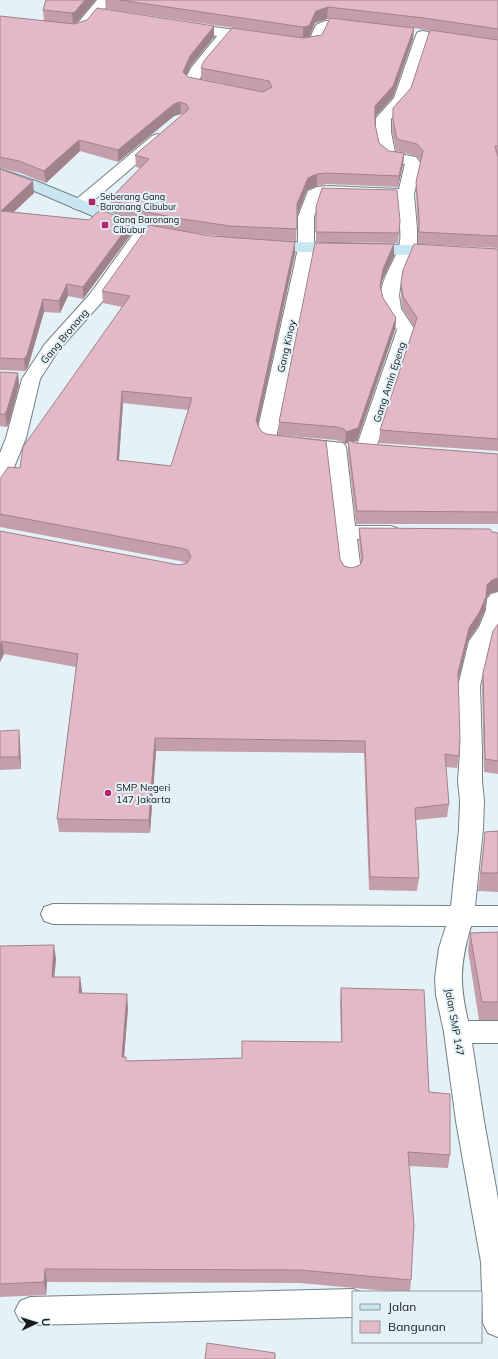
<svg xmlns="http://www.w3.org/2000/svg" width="498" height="1359" viewBox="0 0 498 1359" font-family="Mulish,sans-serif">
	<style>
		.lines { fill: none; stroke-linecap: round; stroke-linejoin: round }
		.street-casing { stroke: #758186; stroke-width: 2 }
		.secondary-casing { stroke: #758186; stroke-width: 2 }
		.street { fill: #fff; fill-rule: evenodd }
		.secondary { fill: #c8e6f2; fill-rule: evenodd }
		.wall { fill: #c49fab; fill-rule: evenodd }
		.shaded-wall { fill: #a0828b }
		.building { fill: #e4b9c7; stroke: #a0828b; fill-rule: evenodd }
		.poi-dot { fill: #b02869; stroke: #e4f1f7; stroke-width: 1.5 }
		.labels { text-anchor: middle; stroke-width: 4; stroke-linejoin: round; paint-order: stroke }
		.far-poi-label { font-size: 9px; fill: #151a1b; stroke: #e4f1f7; text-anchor: start }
		.street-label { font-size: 10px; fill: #151a1b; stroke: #e4f1f7 }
		.poi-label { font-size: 10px; fill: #151a1b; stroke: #e4f1f7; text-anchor: start }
	</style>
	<rect width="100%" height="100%" fill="#e4f1f7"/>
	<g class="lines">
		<defs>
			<path id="street" d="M 97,0 L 111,0 C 102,12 88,37 71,33 L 69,30 L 77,24 Z
				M 325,21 L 356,23 L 361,24 L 363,27 L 361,30 L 356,31 L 328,29 C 325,34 324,40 320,44 C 315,51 296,47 288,45 L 286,42 L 288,39 L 310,38 L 316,25 Z
				M 184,23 L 257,33 L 262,34 L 264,37 L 262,40 L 257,41 L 231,38 L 203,72 L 199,80 L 221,85 L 223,88 L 221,91 C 211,94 190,91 184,82 L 191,68 L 217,36 L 179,30 L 177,27 L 179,24 Z
				M 423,31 L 428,32 L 430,35 L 409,99 L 391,119 L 391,132 L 395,152 L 399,154 L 416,157 L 421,164 L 414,194 L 417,229 L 417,243 L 401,282 L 399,295 L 401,309 L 415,330 L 376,448 L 373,452 L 366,454 L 359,452 L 356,448 L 397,330 C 393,322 385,315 382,306 C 375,284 396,263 400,242 C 402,227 397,213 398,199 L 321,196 L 314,217 L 314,248 L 312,267 L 277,433 L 277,436 L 343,443 L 346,447 L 355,526 L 390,526 L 397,528 L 400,533 L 397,538 L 390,540 L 357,539 L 361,572 L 358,577 L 351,579 L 344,577 L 341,572 L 327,452 L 266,445 L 262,443 L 257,433 L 294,267 L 298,248 L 298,217 L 308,191 L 317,187 L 327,186 L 399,189 L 405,164 L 389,161 L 382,157 L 380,154 L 376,136 L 376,118 L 394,98 L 416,35 L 418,32 Z
				M 157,134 L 162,136 L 165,139 L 162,142 L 85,208 L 79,210 L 73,208 L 71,205 L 73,202 L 152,136 Z
				M 145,225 L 151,226 L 153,230 L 102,302 L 58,351 L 40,379 L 26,438 L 10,477 L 7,481 L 0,483 L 0,453 L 6,438 L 22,379 L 45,344 L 90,294 L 139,226 Z
				M 498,592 L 498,632 L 490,643 L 480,686 L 482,751 L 482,781 L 484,801 L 483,829 L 475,906 L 498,906 L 498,926 L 471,926 C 460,964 459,982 468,1021 L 498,1021 L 498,1043 L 472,1043 L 484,1121 L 498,1199 L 498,1337 L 488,1333 L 483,1323 L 481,1262 L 456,1121 L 444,1032 L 436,995 L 435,978 L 439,948 L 446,926 L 53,924 L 44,921 L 41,914 L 44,907 L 53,904 L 451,906 L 459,829 L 460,801 L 458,781 L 460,751 L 458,686 L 469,641 L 479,627 L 486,610 L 487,599 L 491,594 Z
				M 353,1289 L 360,1292 L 353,1292 L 353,1317 L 30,1325 L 20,1321 L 15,1311 L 20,1301 L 30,1297 Z"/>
			<path id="secondary" d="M 0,169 L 36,181 L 121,216 L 182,232 L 184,236 L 182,240 L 176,241 L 109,223 L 25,187 L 0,179 Z
				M 265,241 L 407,245 L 498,250 L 498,260 L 407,255 L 265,251 L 259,250 L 257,246 L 259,242 Z"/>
		</defs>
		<!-- street casing -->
		<use href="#street" class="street-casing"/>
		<!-- secondary casing -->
		<use href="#secondary" class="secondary-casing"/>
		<!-- street -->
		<use href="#street" class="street"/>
		<!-- secondary -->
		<use href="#secondary" class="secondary"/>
	</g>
	<!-- wall -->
	<path class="wall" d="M 46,0 L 96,0 L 76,23 L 73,24 L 214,37 L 190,67 L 186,75 L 188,77 L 263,92 L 201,79 L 201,68 L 282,35 L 106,9 L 105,0 L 498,0 L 498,248 L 418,244 L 418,229 L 416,194 L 416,182 L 421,161 L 416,156 L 396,151 L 392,132 L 393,108 L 411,88 L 430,31 L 414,28 L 413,39 L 393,97 L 375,117 L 375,124 L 379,143 L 389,151 L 404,153 L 403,165 L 398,187 L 327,184 L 317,186 L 307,190 L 297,216 L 296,241 L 269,240 L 295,242 L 295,254 L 258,425 L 261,431 L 344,566 L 352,568 L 360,565 L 361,563 L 359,541 L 359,528 L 492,532 L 498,533 L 498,591 L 491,593 L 486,598 L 485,610 L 478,626 L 468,641 L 458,679 L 459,756 L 457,768 L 446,767 L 449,804 L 447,817 L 416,820 L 419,878 L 417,891 L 369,890 L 364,753 L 156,751 L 150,833 L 59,832 L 57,819 L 76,667 L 4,654 L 0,662 L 0,531 L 179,565 L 187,563 L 180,561 L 0,527 L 0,479 L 20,468 L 122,307 L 103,303 L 102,291 L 165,228 L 147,224 L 111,211 L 110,199 L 140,168 L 136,167 L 135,155 L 183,115 L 181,114 L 174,116 L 118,162 L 80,151 L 46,183 L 20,173 L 0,168 L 0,16 L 44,21 L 43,10 ZM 327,19 L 330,19 L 322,35 L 309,37 L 315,23 ZM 197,233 L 219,236 L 211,236 ZM 123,403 L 188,410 L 171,466 L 119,460 Z
		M 0,169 L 34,193 L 14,212 L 89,220 L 132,221 L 132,233 L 83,299 L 68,296 L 60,313 L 44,312 L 28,367 L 25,371 L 0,370 Z
		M 316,217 L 400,221 L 398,243 L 316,242 Z
		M 498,249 L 498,451 L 379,443 L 380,430 L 414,327 L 402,308 L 401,295 L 401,283 Z
		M 394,256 L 382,281 L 381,289 L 383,298 L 396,318 L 395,330 L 357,441 L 352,442 L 355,443 L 498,454 L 498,524 L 356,524 L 348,453 L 348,443 L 345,444 L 343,442 L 336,440 L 278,435 L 279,422 Z
		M 0,372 L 18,373 L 19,385 L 9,423 L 7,427 L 0,426 Z
		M 498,624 L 498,774 L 484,772 L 482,686 L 483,673 Z
		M 0,731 L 20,743 L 21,769 L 0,770 Z
		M 498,831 L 498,892 L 478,891 L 485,832 Z
		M 498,932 L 498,1020 L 479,1020 L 468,950 L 470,933 Z
		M 0,946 L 56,959 L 54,977 L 82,990 L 81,993 L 128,1008 L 124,1057 L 126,1061 L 242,1058 L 341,1042 L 340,1002 L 341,988 L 429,1092 L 450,1155 L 448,1168 L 409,1166 L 411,1280 L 410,1292 L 398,1292 L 300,1283 L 47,1282 L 46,1295 L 0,1297 Z"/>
	<!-- shaded-wall -->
	<path class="shaded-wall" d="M 85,0 L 96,0 L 76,23 L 73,24 L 72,13 Z
		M 328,7 L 327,19 L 315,23 L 309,38 L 303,38 L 303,27 L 316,11 Z
		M 214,26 L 214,37 L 190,67 L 183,83 L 183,72 L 190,56 Z
		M 414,28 L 413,39 L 393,97 L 374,118 L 375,106 Z
		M 180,102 L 181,114 L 174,116 L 118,162 L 118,150 L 174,104 Z
		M 79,140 L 80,151 L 46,183 L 44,171 Z
		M 404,153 L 403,165 L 398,187 L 399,176 Z
		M 317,174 L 317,186 L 307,190 L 297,216 L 297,204 L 308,178 Z
		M 33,181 L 34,193 L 2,223 L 1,211 Z
		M 132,221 L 132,233 L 83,299 L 83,287 Z
		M 295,242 L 295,254 L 256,434 L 256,421 Z
		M 394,244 L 394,256 L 382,281 L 379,298 L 380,286 L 383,269 Z
		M 67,284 L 68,296 L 60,313 L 59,301 Z
		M 43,299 L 44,312 L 28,367 L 25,371 L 24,359 Z
		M 396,318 L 395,330 L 357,441 L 349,443 L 348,440 L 348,443 L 345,444 L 346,432 Z
		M 18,373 L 19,385 L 9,423 L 7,427 L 5,414 Z
		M 122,391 L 123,403 L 118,472 L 117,460 Z
		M 498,578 L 498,591 L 491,593 L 486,598 L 485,610 L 478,626 L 468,641 L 457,686 L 458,673 L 469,628 L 487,585 L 492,580 Z
		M 2,641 L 4,654 L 0,662 L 0,646 Z
		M 19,730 L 20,743 L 21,769 L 19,757 Z
		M 155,738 L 156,751 L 150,833 L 149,820 Z
		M 54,945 L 56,959 L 53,991 L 52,977 Z
		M 80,977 L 82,990 L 80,1007 L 79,993 Z
		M 127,994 L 128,1008 L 123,1071 L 122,1057 Z
		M 45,1269 L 47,1282 L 46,1295 L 44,1282 Z"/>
	<!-- building -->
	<path class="building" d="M 46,0 L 85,0 L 75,12 L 72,13 L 43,10 Z
		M 120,0 L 498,0 L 498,29 L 424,18 L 328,7 L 316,11 L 309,26 L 303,27 Z
		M 97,8 L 214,26 L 190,56 L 183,72 L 188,77 L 263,92 L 272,87 L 269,81 L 201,68 L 204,61 L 232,28 L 303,38 L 322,35 L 330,18 L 414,28 L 393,86 L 375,106 L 375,124 L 379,143 L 389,151 L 404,153 L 399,176 L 327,173 L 317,174 L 308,178 L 297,204 L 297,229 L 230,226 L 176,218 L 147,212 L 110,199 L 149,159 L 135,155 L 189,109 L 186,104 L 180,102 L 174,104 L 118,150 L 79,140 L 44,171 L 19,161 L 0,157 L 0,16 L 74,24 L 87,20 Z
		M 430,30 L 498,40 L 498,146 L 495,146 L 498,158 L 498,236 L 419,232 L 419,217 L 416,182 L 423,151 L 417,144 L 397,139 L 393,120 L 393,108 L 411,88 Z
		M 0,169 L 33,181 L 1,211 L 89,220 L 100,210 L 132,221 L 83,287 L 67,284 L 59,301 L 43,299 L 27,355 L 24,359 L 0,358 Z
		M 322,188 L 397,190 L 400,221 L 399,233 L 316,232 L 316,207 Z
		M 149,225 L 211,236 L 295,242 L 256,421 L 261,431 L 266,434 L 326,441 L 340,559 L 344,566 L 352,568 L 360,565 L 363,559 L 359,528 L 490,529 L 492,532 L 498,533 L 498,578 L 492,580 L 487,585 L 486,597 L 479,613 L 469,628 L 458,673 L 460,738 L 459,756 L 445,754 L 449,804 L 415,808 L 419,878 L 370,877 L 365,741 L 155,738 L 149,820 L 57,819 L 78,654 L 2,641 L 0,646 L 0,531 L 179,565 L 187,563 L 191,557 L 188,550 L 180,548 L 0,514 L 0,479 L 8,467 L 20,468 L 23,447 L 130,296 L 102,291 ZM 122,391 L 192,398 L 171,466 L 117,460 Z
		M 315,243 L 394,244 L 383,269 L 380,286 L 383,298 L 396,318 L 358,428 L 346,432 L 344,429 L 337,427 L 279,422 Z
		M 414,244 L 498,249 L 498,439 L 380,430 L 417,318 L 403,296 L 401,283 L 403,270 Z
		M 0,372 L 18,373 L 7,410 L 5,414 L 0,414 Z
		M 348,440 L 355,443 L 498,454 L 498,512 L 357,511 Z
		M 498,624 L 498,761 L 485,759 L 483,673 L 493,631 Z
		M 19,730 L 19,757 L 0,757 L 0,731 Z
		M 498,831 L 498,873 L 481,873 L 485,832 Z
		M 498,932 L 498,1002 L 482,1002 L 470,933 Z
		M 54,945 L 52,977 L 80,977 L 79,993 L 127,994 L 122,1057 L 126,1057 L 126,1061 L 242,1058 L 242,1041 L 342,1042 L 341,988 L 424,990 L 429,1092 L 450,1094 L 450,1155 L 408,1152 L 414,1225 L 411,1280 L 300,1270 L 45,1269 L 44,1282 L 0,1284 L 0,946 Z
		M 207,1343 L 275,1353 L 275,1359 L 205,1359 Z"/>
	<!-- markers -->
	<g class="poi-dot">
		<rect x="88" y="198" width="8" height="8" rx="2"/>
		<rect x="101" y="221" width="8" height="8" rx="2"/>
		<circle cx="108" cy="793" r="4"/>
	</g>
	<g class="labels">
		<!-- far-poi labels -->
		<g class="far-poi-label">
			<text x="100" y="200">Seberang Gang<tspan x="100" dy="10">Baronang Cibubur</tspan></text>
			<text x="113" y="223">Gang Baronang<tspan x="113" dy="10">Cibubur</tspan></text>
		</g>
		<!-- street labels -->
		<g class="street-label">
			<text transform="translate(64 336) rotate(-50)" y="4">Gang Bronang</text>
			<text transform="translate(286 346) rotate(-77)" y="4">Gang Kinoy</text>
			<text transform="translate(389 382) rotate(-72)" y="4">Gang Amin Epeng</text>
			<text transform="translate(455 1022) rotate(80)" y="4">Jalan SMP 147</text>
		</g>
		<!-- poi labels -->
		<g class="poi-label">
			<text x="116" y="791">SMP Negeri<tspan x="116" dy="12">147 Jakarta</tspan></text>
		</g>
	</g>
	<!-- legend -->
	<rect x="352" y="1291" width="130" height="52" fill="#e4f1f7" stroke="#919b9f"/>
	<rect x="360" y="1304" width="20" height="6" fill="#c8e6f2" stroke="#919b9f"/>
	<text x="388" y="1311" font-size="12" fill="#151a1b">Jalan</text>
	<rect x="360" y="1321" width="20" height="12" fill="#e4b9c7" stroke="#919b9f"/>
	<text x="388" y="1331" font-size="12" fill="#151a1b">Bangunan</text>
	<!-- north arrow -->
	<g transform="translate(36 1323) rotate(86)" stroke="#e4f1f7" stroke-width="3" paint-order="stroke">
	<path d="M0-3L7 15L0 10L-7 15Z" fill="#151a1b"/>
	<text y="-6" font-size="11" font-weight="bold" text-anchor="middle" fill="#151a1b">U</text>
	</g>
</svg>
